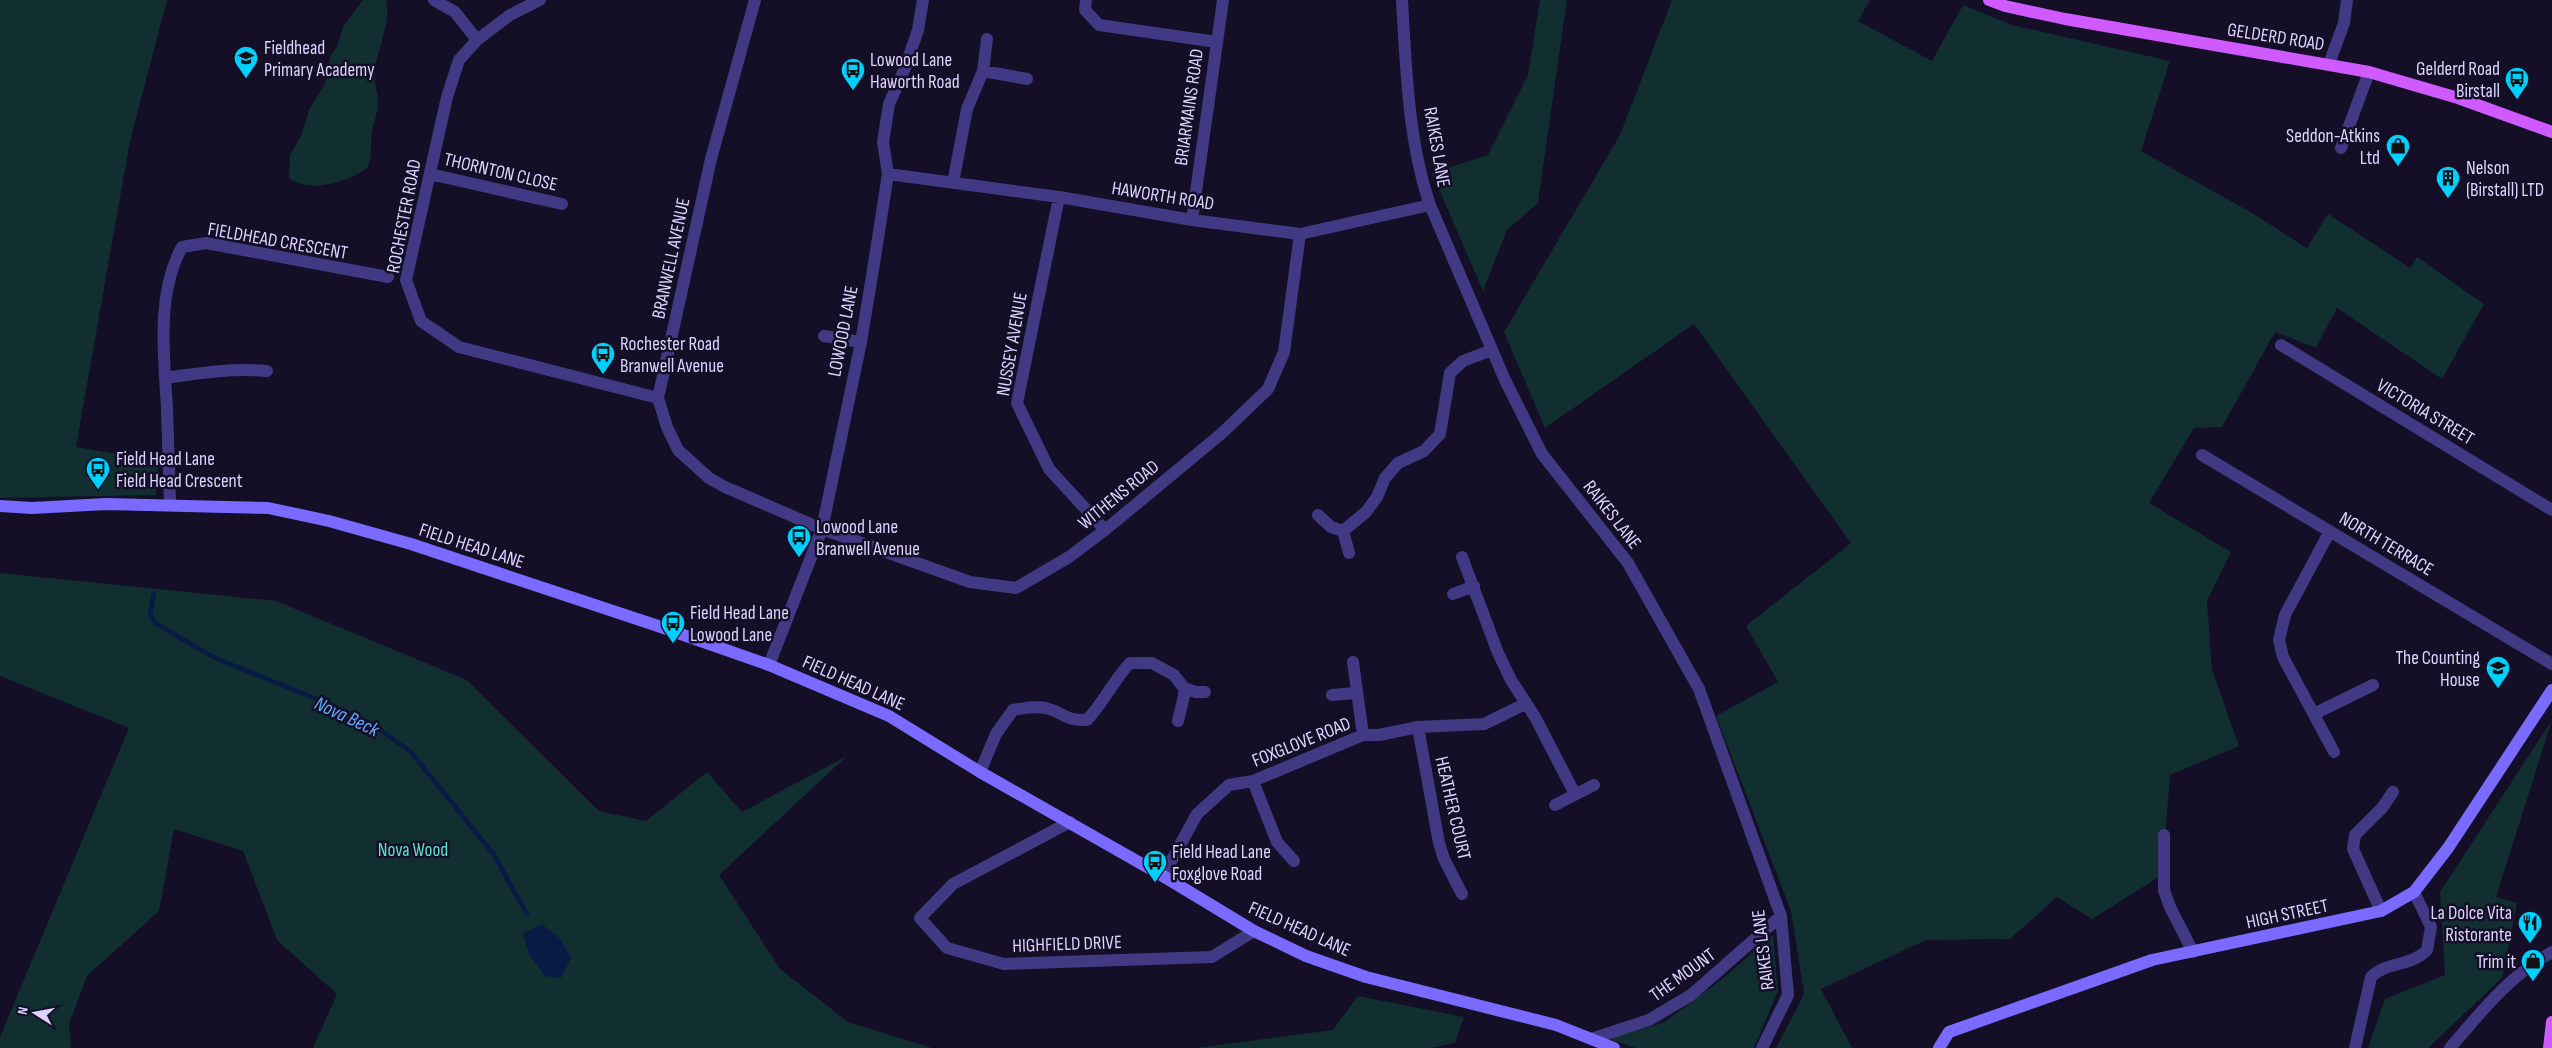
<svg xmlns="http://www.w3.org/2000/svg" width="2552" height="1048" viewBox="0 0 2552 1048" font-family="'Sofia Sans Condensed',sans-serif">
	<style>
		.green { fill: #112e30 }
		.water { fill: #091a44 }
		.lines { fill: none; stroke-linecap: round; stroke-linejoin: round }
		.stream { stroke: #091a44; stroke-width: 4.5 }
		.minor { stroke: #423985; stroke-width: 12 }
		.tertiary { stroke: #423985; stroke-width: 12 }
		.secondary { stroke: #7a6aff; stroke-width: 12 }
		.primary { stroke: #cf5aff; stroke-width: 12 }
		.labels { text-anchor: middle; stroke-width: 5; stroke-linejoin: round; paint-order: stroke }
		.street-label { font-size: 19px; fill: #dcd3ff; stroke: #140f26 }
		.poi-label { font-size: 19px; fill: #dcd3ff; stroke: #140f26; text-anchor: start }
		.park-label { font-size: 19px; fill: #5de1cb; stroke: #140f26 }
		.water-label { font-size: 20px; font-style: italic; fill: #61a9ff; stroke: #140f26 }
	</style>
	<rect width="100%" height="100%" fill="#140f26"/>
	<!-- green -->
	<path class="green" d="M 0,0 L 167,0 L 130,141 L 76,447 L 158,461 L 156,495 L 0,498 Z
		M 363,0 L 386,0 C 392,19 377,51 375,71 C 373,81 378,91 378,101 C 379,110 374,121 372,131 C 370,144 373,156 367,168 C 347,182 310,194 289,178 L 290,155 L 302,134 L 309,110 L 324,85 L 328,75 L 330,57 L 337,47 L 343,27 Z
		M 1540,0 L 1567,0 L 1538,203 L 1507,230 L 1483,291 L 1432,173 L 1488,155 L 1528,75 Z
		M 1672,0 L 1870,0 L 1858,21 L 1932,61 L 1963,5 L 2012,25 L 2170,61 L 2141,151 L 2252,213 L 2307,248 L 2328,214 L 2410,268 L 2417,257 L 2484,304 L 2442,379 L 2337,308 L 2316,348 L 2275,332 L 2222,427 L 2194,428 L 2149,503 L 2231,552 L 2207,601 L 2212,670 L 2239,746 L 2170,775 L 2162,875 L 2092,919 L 2057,897 L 2010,939 L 1926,940 L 1821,989 L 1852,1048 L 1776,1048 L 1804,994 L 1791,911 L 1716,716 L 1778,682 L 1746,626 L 1851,543 L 1694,324 L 1545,428 L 1504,332 L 1620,135 Z
		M 0,573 L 276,601 L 467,680 L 599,811 L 646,821 L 707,772 L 742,812 L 847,756 L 719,875 L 780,969 L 848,1022 L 932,1048 L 313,1048 L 337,994 L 277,940 L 243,851 L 174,829 L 159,911 L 87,976 L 69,1024 L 71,1048 L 0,1048 L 0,1037 L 129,728 L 0,676 Z
		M 2552,720 L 2496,897 L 2517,903 L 2502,978 L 2428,1048 L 2368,1048 L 2385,999 L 2445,975 L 2440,892 Z
		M 1773,935 L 1778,991 L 1754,1048 L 1636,1048 L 1608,1039 L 1663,1023 L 1722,979 Z
		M 1358,996 L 1464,1017 L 1455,1043 L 1430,1048 L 1194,1048 L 1333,1030 Z"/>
	<!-- water -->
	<path class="water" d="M 542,924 L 560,939 L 571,958 L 561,978 L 545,976 L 529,954 L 523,933 Z"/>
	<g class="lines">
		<!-- stream -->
		<path class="stream" d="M 154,594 L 150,614 L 155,623 L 215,658 L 329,704 L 373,725 L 411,752 L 494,855 L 527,914"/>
		<!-- minor -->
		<path class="minor" d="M 434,0 L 455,12 L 477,40
			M 540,0 L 510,15 L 477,40 L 459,60 L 447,97 L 406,280 L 421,321 L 459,347 L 658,398
			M 755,0 L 711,159 L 658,398 L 667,427 L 678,450 L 709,478 L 725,487 L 822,529 L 970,582 L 1016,588 L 1069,557 L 1105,530 L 1221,434 L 1268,389 L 1284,352 L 1300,234
			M 1086,0 L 1085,10 L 1099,25 L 1217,42
			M 1402,0 C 1406,67 1408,141 1430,205 L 1505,380 L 1542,454 L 1628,563 L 1699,689 L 1781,916 L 1788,995 L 1762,1048
			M 2329,64 L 2344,23 L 2347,0
			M 983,71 L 1027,79
			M 2341,148 L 2369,72
			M 430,174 L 562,204
			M 888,174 L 1059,197 L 1192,220 L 1300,234 L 1430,205
			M 953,183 L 967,109 L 983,71 L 987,39
			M 1059,197 L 1017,403 L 1049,469 L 1105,530
			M 1192,220 L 1223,0
			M 824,336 L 861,342
			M 2281,345 L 2552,510
			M 165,378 C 199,373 233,368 267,371
			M 2202,455 L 2552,664
			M 170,504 C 169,472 168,440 167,408 C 164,356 156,294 182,247 L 206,243 L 388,277
			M 1318,515 L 1331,527 L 1343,531 L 1366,512 L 1377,497 L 1385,478 L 1398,463 L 1424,451 L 1440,434 L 1450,373 L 1463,361 L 1492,350
			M 1343,531 L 1349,553
			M 2330,531 L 2285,615 L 2279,640 L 2283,657 L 2334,752
			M 1462,557 L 1498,653 L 1511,680 L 1535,717 L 1575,794
			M 1453,594 L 1474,586
			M 1353,662 L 1363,735
			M 769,665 L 822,529 L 861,342 L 873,270 L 888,174 L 883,142 L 889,104 L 905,68 L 918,30 L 923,0
			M 1184,688 L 1196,692 L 1205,692
			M 1332,695 L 1356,693
			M 2314,714 L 2373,685
			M 1418,727 L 1439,843 L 1444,859 L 1462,894
			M 980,772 L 996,734 L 1013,710 C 1024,708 1034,706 1046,708 C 1064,712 1063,721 1087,720 C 1104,702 1113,681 1130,663 L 1152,663 L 1174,675 L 1184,688 L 1184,696 L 1178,721
			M 1253,781 L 1277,842 L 1294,861
			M 1555,805 L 1594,785
			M 1070,822 L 953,884 L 920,918 L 947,948 L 1004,964 L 1212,957 L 1254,931
			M 2164,835 L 2164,890 L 2170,907 L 2193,952
			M 1163,876 L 1197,814 L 1229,785 L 1253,781 L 1363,735 L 1379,735 L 1418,727 L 1484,724 L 1525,704
			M 2381,911 L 2353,849 L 2355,835 L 2382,808 L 2393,792
			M 1591,1039 L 1649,1020 L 1691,995 L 1781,916
			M 2355,1048 L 2371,977 C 2387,961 2411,967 2427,950 L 2431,927 L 2414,892"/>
		<!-- tertiary -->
		<path class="tertiary" d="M 2450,1048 C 2482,1011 2509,976 2552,952"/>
		<!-- secondary -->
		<path class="secondary" d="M 0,506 L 32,508 L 106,504 L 268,508 L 329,521 L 411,544 L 655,625 L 769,665 L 889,716 L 980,772 L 1163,876 L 1254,931 L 1306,956 L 1366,977 L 1556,1025 L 1614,1048
			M 1939,1048 L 1949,1032 L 2152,960 L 2381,911 L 2414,892 L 2448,848 L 2552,690"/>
		<!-- primary -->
		<path class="primary" d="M 1989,0 L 2005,6 L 2065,19 L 2369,72 L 2458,98 L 2552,132
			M 2549,1048 L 2552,1022"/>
	</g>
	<!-- icons -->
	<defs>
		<symbol id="school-pin" viewBox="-11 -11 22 30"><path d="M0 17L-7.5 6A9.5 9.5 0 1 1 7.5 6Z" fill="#00d0fe" stroke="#140f26"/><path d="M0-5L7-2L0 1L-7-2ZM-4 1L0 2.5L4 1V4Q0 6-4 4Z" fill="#111"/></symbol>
		<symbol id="bus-pin" viewBox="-11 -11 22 30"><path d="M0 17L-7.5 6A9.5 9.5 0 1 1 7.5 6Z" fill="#00d0fe" stroke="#140f26"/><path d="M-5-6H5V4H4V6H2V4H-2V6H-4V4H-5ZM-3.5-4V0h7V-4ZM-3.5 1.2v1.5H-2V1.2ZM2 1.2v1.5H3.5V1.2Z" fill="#111"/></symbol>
		<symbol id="shop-pin" viewBox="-11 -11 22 30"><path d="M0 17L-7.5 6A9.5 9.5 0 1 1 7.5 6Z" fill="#00d0fe" stroke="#140f26"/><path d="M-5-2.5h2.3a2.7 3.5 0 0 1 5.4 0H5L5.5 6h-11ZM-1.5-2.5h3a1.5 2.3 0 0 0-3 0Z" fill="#111"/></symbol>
		<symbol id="building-pin" viewBox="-11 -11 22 30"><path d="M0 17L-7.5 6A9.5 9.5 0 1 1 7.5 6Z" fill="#00d0fe" stroke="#140f26"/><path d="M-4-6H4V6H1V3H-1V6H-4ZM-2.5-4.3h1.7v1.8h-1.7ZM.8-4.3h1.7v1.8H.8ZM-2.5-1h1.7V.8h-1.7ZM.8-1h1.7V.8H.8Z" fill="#111"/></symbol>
		<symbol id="restaurant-pin" viewBox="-11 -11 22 30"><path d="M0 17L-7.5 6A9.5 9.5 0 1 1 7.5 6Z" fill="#00d0fe" stroke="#140f26"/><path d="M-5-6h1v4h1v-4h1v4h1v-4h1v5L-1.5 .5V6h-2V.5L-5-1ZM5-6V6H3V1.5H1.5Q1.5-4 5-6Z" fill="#111"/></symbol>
	</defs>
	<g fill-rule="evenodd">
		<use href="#school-pin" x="232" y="44" width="28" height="38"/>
		<use href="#bus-pin" x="839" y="56" width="28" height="38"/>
		<use href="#bus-pin" x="2503" y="65" width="28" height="38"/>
		<use href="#shop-pin" x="2384" y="132" width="28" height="38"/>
		<use href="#building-pin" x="2434" y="164" width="28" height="38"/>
		<use href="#bus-pin" x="589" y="340" width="28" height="38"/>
		<use href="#bus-pin" x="84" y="455" width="28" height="38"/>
		<use href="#bus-pin" x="785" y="523" width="28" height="38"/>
		<use href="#bus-pin" x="659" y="609" width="28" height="38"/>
		<use href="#school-pin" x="2484" y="654" width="28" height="38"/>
		<use href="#bus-pin" x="1141" y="848" width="28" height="38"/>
		<use href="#restaurant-pin" x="2516" y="909" width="28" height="38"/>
		<use href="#shop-pin" x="2519" y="947" width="28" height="38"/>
	</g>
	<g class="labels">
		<!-- street labels -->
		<g class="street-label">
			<text transform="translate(2276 36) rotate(9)" y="7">GELDERD ROAD</text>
			<text transform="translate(1188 107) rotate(-82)" y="7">BRIARMAINS ROAD</text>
			<text transform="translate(1438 147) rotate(80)" y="7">RAIKES LANE</text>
			<text transform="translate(501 171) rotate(13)" y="7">THORNTON CLOSE</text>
			<text transform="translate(1163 195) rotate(9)" y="7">HAWORTH ROAD</text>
			<text transform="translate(403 216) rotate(-79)" y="7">ROCHESTER ROAD</text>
			<text transform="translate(278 240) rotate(10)" y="7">FIELDHEAD CRESCENT</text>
			<text transform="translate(670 258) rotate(-78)" y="7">BRANWELL AVENUE</text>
			<text transform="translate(842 331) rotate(-79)" y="7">LOWOOD LANE</text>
			<text transform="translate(1011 344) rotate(-80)" y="7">NUSSEY AVENUE</text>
			<text transform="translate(2426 411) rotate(31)" y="7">VICTORIA STREET</text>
			<text transform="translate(1118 494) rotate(-39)" y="7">WITHENS ROAD</text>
			<text transform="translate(1613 514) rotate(52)" y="7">RAIKES LANE</text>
			<text transform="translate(2387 543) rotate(31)" y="7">NORTH TERRACE</text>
			<text transform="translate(472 545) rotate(18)" y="7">FIELD HEAD LANE</text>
			<text transform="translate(854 682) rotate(24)" y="7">FIELD HEAD LANE</text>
			<text transform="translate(1301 741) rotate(-22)" y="7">FOXGLOVE ROAD</text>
			<text transform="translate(1454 808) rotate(77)" y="7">HEATHER COURT</text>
			<text transform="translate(2287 913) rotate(-12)" y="7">HIGH STREET</text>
			<text transform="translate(1300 928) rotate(24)" y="7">FIELD HEAD LANE</text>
			<text transform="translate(1067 943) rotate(-2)" y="7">HIGHFIELD DRIVE</text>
			<text transform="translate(1762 950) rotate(-97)" y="7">RAIKES LANE</text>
			<text transform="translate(1682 974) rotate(-36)" y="7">THE MOUNT</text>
		</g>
		<!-- poi labels -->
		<g class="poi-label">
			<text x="264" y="54">Fieldhead<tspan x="264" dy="22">Primary Academy</tspan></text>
			<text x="870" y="66">Lowood Lane<tspan x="870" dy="22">Haworth Road</tspan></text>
			<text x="2500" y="75" text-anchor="end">Gelderd Road<tspan x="2500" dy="22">Birstall</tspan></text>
			<text x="2380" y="142" text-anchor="end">Seddon-Atkins<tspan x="2380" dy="22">Ltd</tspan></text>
			<text x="2466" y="174">Nelson<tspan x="2466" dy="22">(Birstall) LTD</tspan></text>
			<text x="620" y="350">Rochester Road<tspan x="620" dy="22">Branwell Avenue</tspan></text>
			<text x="116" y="465">Field Head Lane<tspan x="116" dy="22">Field Head Crescent</tspan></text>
			<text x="816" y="533">Lowood Lane<tspan x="816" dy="22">Branwell Avenue</tspan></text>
			<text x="690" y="619">Field Head Lane<tspan x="690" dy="22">Lowood Lane</tspan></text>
			<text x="2480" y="664" text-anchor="end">The Counting<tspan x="2480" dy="22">House</tspan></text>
			<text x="1172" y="858">Field Head Lane<tspan x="1172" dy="22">Foxglove Road</tspan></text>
			<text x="2512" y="919" text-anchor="end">La Dolce Vita<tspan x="2512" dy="22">Ristorante</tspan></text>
			<text x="2516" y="968" text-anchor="end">Trim it</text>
		</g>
		<!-- park labels -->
		<g class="park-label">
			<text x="413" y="856">Nova Wood</text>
		</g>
		<!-- water labels -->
		<g class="water-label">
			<text transform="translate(347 716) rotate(25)" y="7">Nova Beck</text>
		</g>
	</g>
	<!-- north arrow -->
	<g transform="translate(35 1013) rotate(281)" stroke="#140f26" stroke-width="4" paint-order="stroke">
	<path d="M0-4L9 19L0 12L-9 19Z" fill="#dcd3ff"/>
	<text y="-8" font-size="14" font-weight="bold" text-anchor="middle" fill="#dcd3ff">N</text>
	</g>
</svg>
